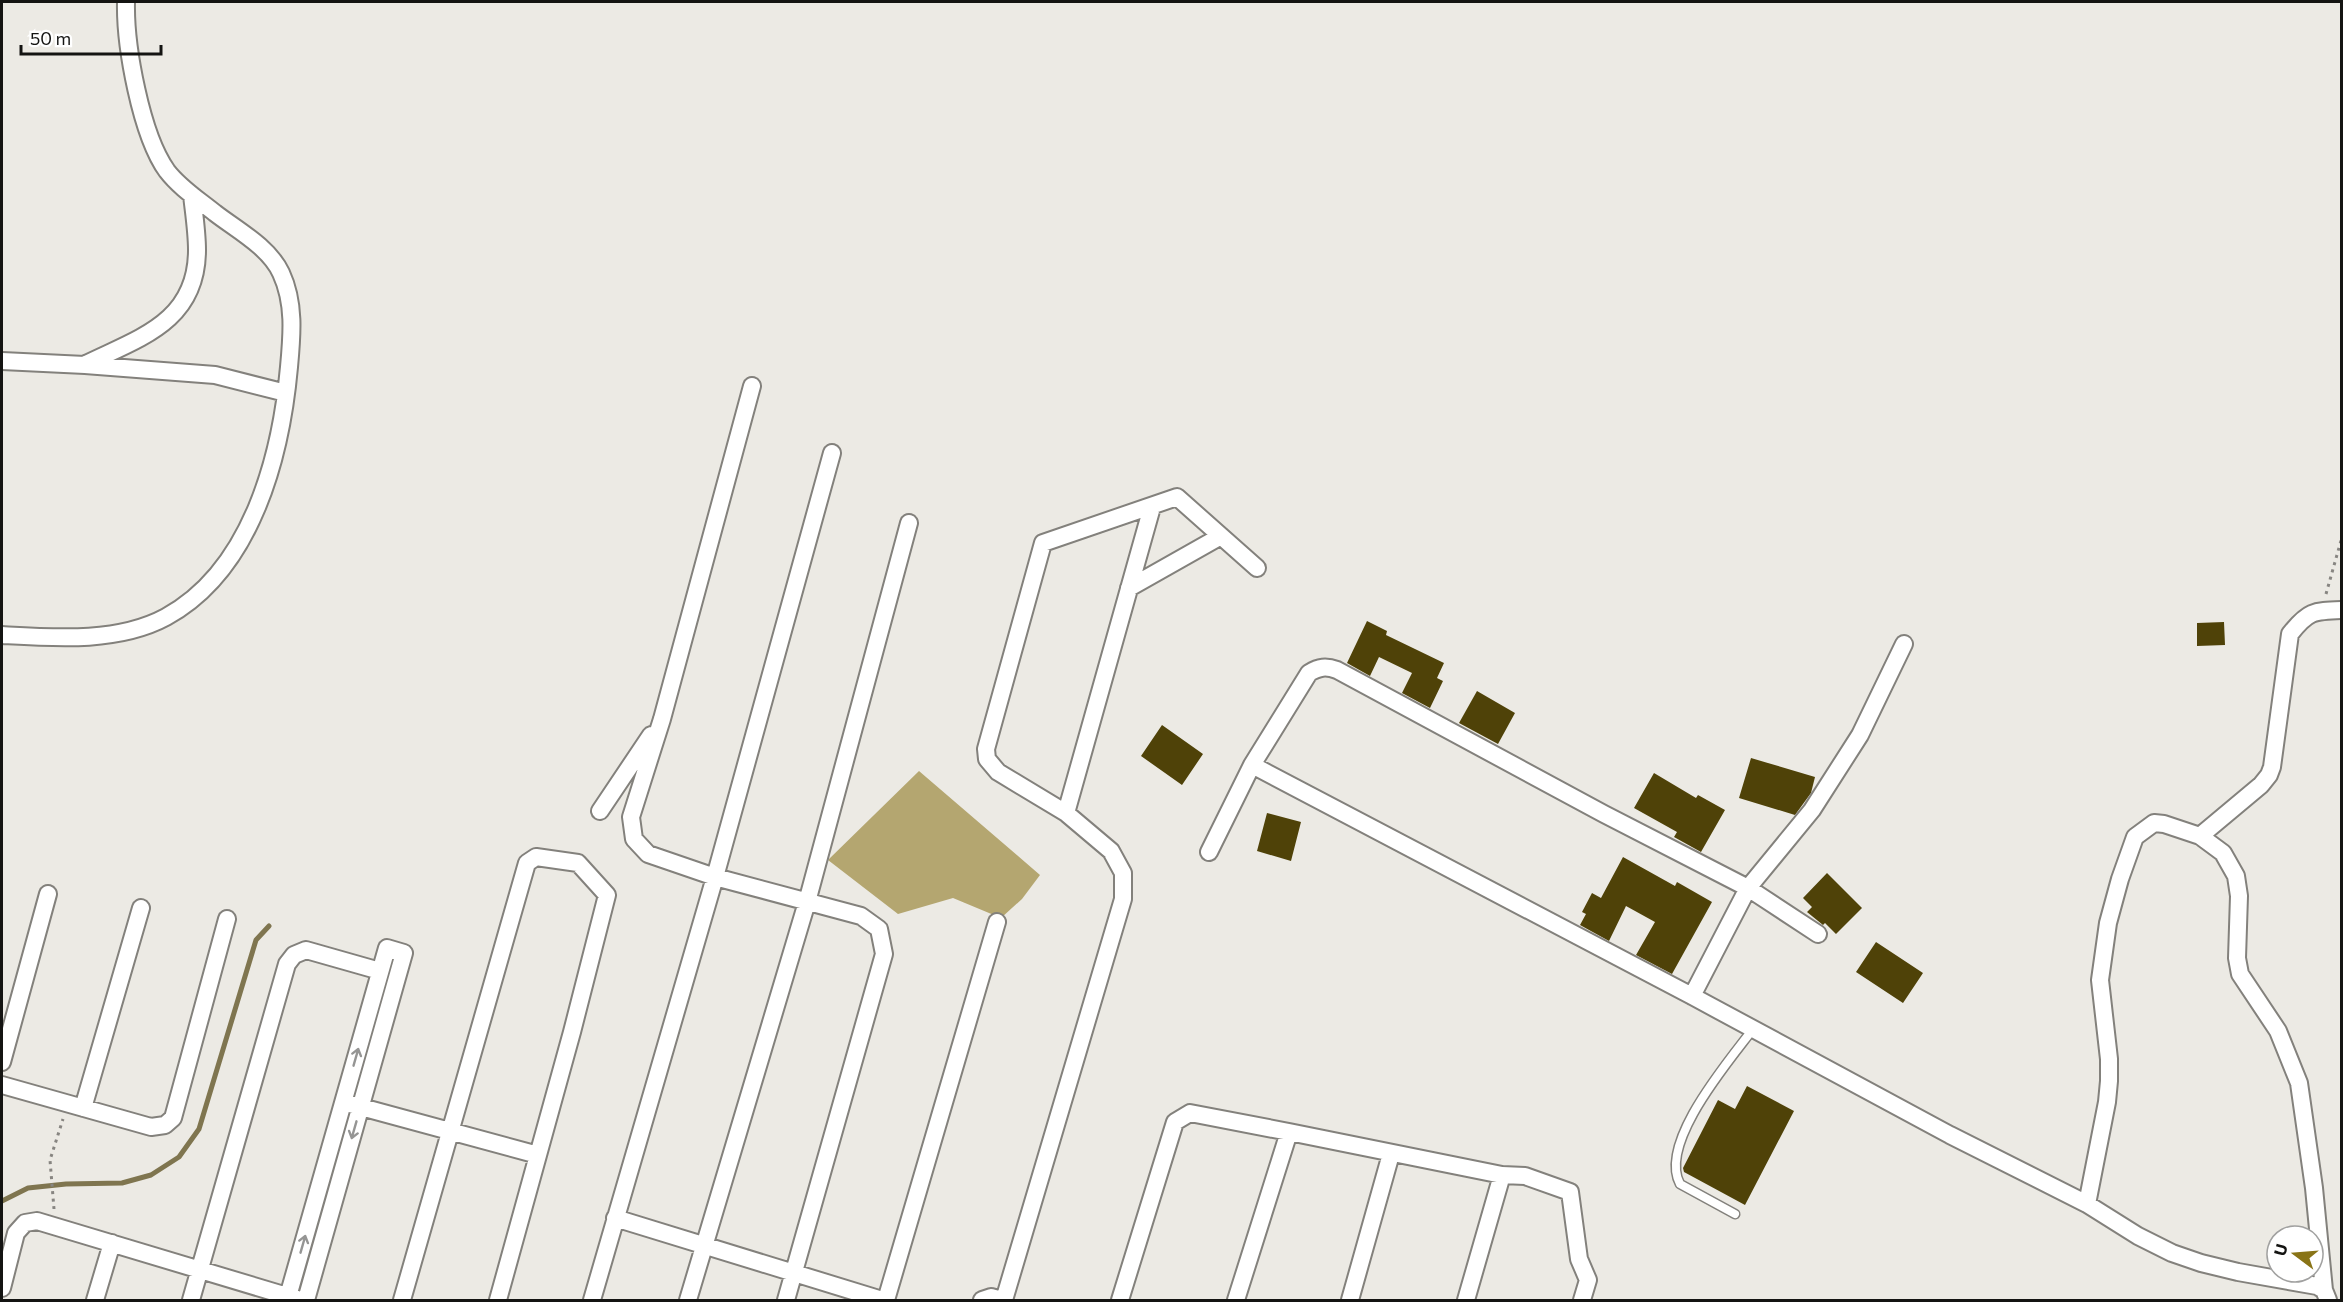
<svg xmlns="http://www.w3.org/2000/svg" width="2343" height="1302" viewBox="0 0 2343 1302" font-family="Commissioner,sans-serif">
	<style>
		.forest { fill: #b4a670 }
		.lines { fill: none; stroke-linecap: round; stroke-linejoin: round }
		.stream { stroke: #7f754f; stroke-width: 5 }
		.building { fill: #4f4208 }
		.lane-casing { stroke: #83817c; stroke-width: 11 }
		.street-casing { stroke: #83817c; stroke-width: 20 }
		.path { stroke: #878581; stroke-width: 3; stroke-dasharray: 3 4.5; stroke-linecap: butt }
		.lane { stroke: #fff; stroke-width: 8 }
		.street { stroke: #fff; stroke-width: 16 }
		.oneway { stroke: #959594 }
	</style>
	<rect width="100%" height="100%" fill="#eceae4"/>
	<!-- forest -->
	<path class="forest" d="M 919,771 L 1040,875 L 1022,899 L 1001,918 L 953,898 L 898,914 L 828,860 Z"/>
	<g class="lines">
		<!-- stream -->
		<path class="stream" d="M 2,1201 L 28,1188 L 66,1184 L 122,1183 L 151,1175 L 179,1157 L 199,1129 L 256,940 L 269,926"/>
	</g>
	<!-- building -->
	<path class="building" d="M 1367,621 L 1387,631 L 1386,635 L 1444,663 L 1437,678 L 1443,681 L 1430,708 L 1402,693 L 1412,673 L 1379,657 L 1370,676 L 1347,663 Z
		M 2224,622 L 2225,645 L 2197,646 L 2197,623 Z
		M 1477,691 L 1515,713 L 1498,744 L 1459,723 Z
		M 1162,725 L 1203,754 L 1182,785 L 1141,756 Z
		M 1751,758 L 1815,777 L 1811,793 L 1795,815 L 1739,798 Z
		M 1654,773 L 1696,798 L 1698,795 L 1725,810 L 1701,852 L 1674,837 L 1677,832 L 1634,808 Z
		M 1267,813 L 1301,822 L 1291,861 L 1257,851 Z
		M 1623,857 L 1675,886 L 1677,882 L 1712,902 L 1672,974 L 1636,955 L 1655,922 L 1626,906 L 1609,941 L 1580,925 L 1586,914 L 1582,912 L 1592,893 L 1601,898 Z
		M 1827,873 L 1862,908 L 1836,934 L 1825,923 L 1823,925 L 1807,912 L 1812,907 L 1803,898 Z
		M 1876,942 L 1923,973 L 1903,1003 L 1856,972 Z
		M 1747,1086 L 1794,1111 L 1745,1205 L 1684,1172 L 1683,1168 L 1718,1100 L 1735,1109 Z"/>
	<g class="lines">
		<defs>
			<path id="lane" d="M 1735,1214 L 1680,1184 C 1658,1143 1729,1061 1753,1029"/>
			<path id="street" d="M 2,361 L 85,365 L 215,375 L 286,393
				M 86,364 C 139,338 197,322 197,250 C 197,232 194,213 192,195
				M 752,386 L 662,719 L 631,817 L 634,839 L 648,854 L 715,877 L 861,916 L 879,929 L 884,954 L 786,1300
				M 1129,588 L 1221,536
				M 2,635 C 54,638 118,643 166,617 C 252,570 281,456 289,367 C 292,335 295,303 281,273 C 269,247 237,230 215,213 C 199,200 180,188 167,171 C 141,135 125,46 126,2
				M 1252,765 L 1692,996 L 1950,1135 L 2087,1204 L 2138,1236 L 2172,1253 L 2201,1263 L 2238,1272 L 2317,1286 L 2324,1290 L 2328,1300
				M 600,811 L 651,735
				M 1066,813 L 1152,507
				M 2200,836 L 2261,785 L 2269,775 L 2272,767 L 2290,634 C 2308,611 2313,611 2342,610
				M 1209,852 L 1252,765 L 1309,673 C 1319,667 1326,666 1337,670 L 1604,814 L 1748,888 L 1818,934
				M 1692,996 L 1748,888 L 1812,810 L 1860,735 L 1904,644
				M 2,1062 L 48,894
				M 2,1085 L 151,1127 L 165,1125 L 173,1118 L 227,919
				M 350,1104 L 538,1155
				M 83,1108 L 141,908
				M 1289,1132 L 1502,1175 L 1466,1300
				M 1502,1175 L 1525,1176 L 1570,1192 L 1579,1259 L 1588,1280 L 1582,1300
				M 2087,1204 L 2107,1102 L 2109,1081 L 2109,1059 L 2100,980 L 2108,923 L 2120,879 L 2135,837 L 2154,823 L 2164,824 L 2200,836 L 2223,853 L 2236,876 L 2239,896 L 2237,958 L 2240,974 L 2278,1031 L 2299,1083 L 2314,1188 L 2324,1290
				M 615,1218 L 882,1300
				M 2,1288 L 16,1233 L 25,1223 L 37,1221 L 297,1299
				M 95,1300 L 112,1243
				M 191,1300 L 287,964 L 294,955 L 306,950 L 380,971
				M 287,1300 L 387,948 L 404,953 L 306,1300
				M 402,1300 L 527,863 L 536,857 L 578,863 L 607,895 L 572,1032 L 498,1300
				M 592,1300 L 715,877 L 832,453
				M 688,1300 L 807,902 L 909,523
				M 886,1300 L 997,922
				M 982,1300 L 991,1297 L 1002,1300
				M 1004,1300 L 1123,899 L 1123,873 L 1111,851 L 1066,813 L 998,772 L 987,759 L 986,749 L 1043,543 L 1177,497 L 1257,568
				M 1120,1300 L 1175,1122 L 1190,1113 L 1289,1132 L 1236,1300
				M 1350,1300 L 1391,1154"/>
		</defs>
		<!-- lane casing -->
		<use href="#lane" class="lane-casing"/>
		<!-- street casing -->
		<use href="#street" class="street-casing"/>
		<!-- path -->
		<path class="path" d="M 2326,594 L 2342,537
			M 54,1209 L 50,1160 L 63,1119"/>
		<!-- lane -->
		<use href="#lane" class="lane"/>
		<!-- street -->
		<use href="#street" class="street"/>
	</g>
	<!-- one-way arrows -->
	<defs><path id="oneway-shaft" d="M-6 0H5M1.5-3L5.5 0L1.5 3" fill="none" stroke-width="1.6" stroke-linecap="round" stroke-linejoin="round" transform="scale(1.5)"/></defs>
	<g class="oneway">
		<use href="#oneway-shaft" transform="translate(356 1057) rotate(-74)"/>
		<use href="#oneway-shaft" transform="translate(354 1130) rotate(106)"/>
		<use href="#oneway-shaft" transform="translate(303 1244) rotate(-74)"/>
	</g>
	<!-- border -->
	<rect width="2343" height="1302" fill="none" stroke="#141412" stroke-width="6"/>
	<!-- north arrow -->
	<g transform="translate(2295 1254) rotate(286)"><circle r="28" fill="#ffffff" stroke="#a1a1a0" stroke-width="1.5"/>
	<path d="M0-4.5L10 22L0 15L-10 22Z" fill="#897417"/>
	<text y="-9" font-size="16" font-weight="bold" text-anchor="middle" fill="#141412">U</text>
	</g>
	<!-- scale -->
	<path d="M21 45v9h140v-9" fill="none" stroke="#141412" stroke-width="3"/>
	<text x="30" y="45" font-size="18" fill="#141412" stroke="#ffffff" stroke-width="4.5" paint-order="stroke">50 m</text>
</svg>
